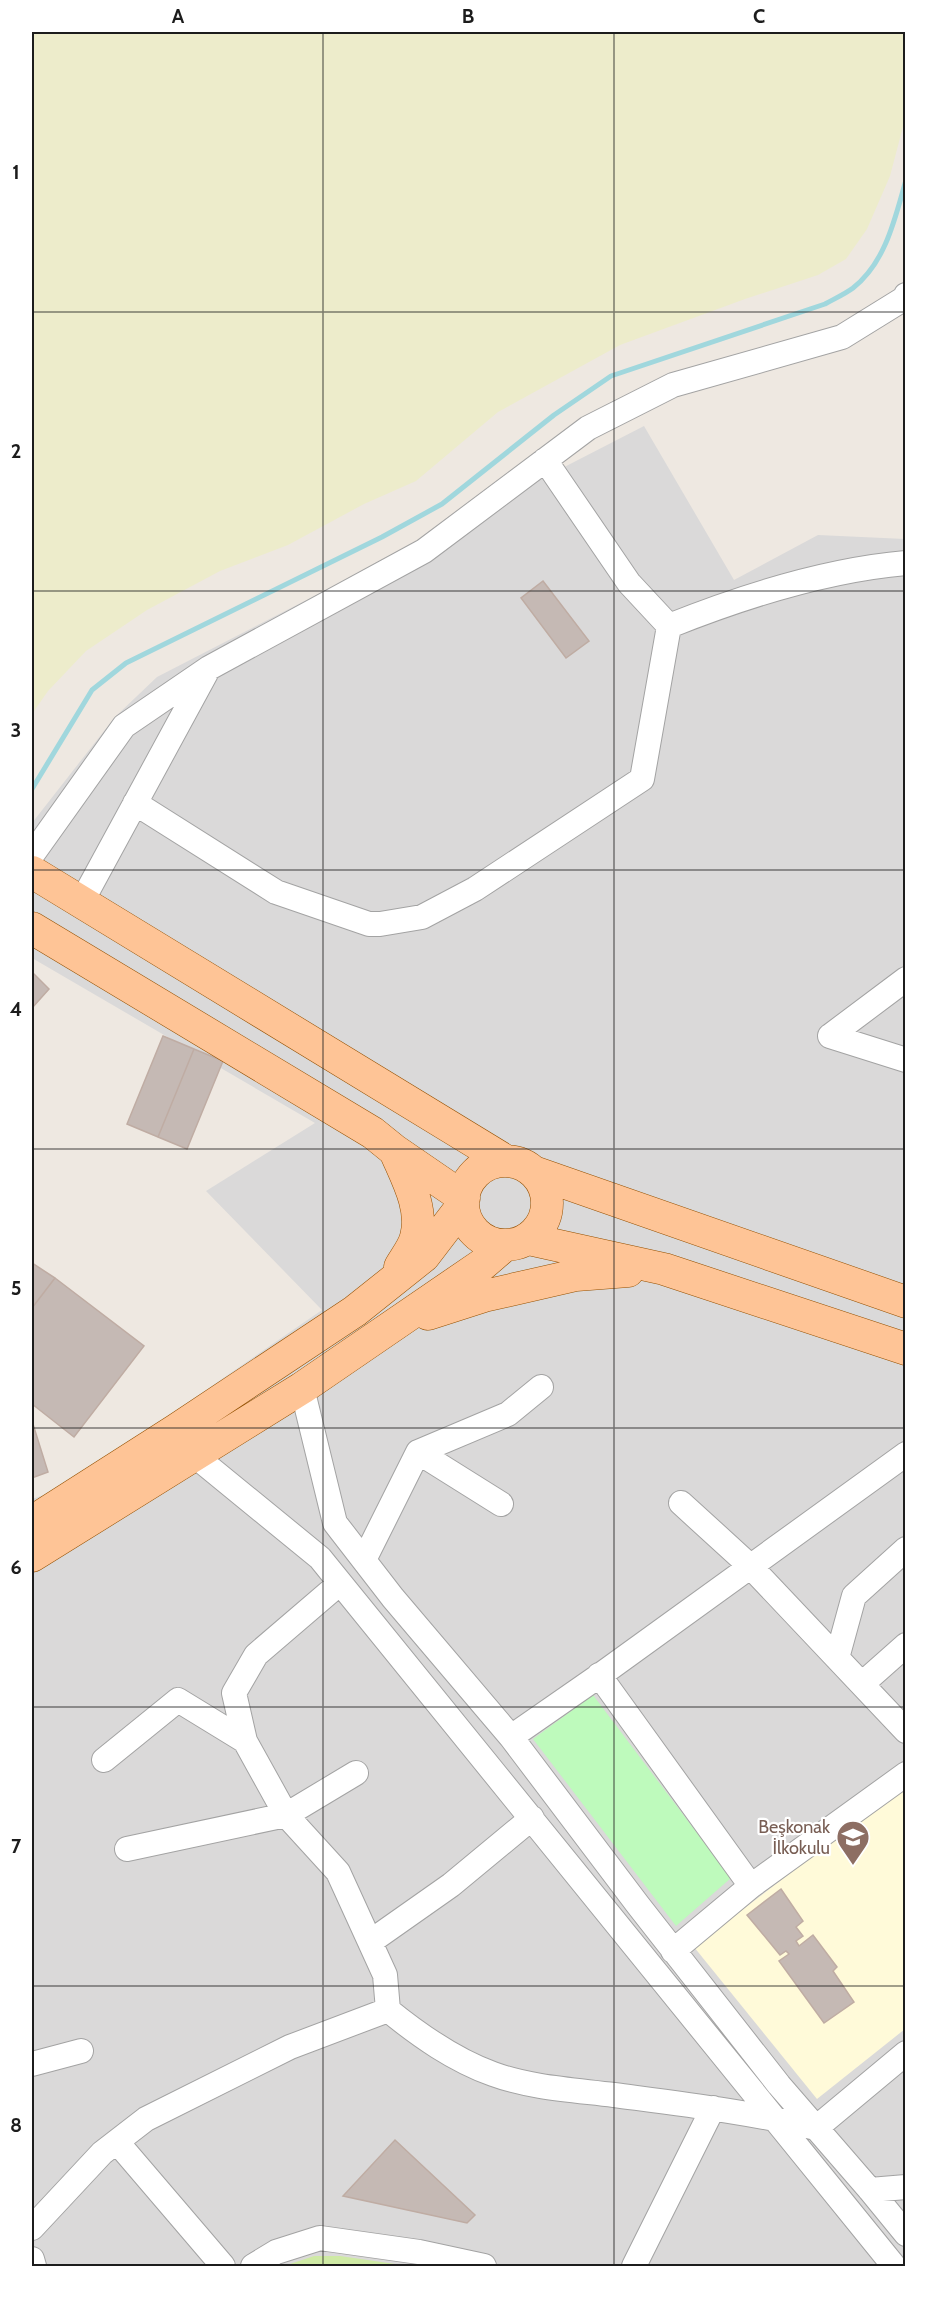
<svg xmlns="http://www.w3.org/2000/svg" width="937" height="2298" viewBox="0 0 937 2298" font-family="Cabin,sans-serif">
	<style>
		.residential { fill: #dad9d9 }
		.education { fill: #fffad9 }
		.farmland { fill: #edeccb }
		.grass { fill: #cfeaa5 }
		.park { fill: #befabc }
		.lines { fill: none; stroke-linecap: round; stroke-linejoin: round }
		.stream { stroke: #a0d7dd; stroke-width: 5 }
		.building { fill: #c5b9b4; stroke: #bfaca3; stroke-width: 1.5 }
		.minor-casing { stroke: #a3a3a3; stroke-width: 26 }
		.major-casing { stroke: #945000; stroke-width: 33 }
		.minor { stroke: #fff; stroke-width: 24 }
		.major { stroke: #fec496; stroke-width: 32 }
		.grid { fill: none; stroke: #1c1c1c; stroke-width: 1.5; stroke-opacity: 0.55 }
		.labels { text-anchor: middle; stroke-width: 4.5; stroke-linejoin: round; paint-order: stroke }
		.education-label { font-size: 18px; fill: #785e54; stroke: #fff; text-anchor: end }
		.neatline { fill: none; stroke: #1c1c1c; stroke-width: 2 }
		.grid-label { font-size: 20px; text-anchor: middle; font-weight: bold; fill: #1c1c1c }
	</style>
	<rect width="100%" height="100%" fill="#eee8e1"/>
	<!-- residential -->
	<path class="residential" d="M 644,426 L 734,580 L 818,535 L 905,539 L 905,2266 L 32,2266 L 32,1499 L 62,1489 L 322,1310 L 206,1191 L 315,1123 L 32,958 L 32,823 L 115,717 L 157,677 Z"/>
	<!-- education -->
	<path class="education" d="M 905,1785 L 905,2029 L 817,2099 L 694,1947 Z"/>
	<!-- farmland -->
	<path class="farmland" d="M 32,32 L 905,32 L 905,119 L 890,176 L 867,229 L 846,259 L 818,275 L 745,299 L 620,345 L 498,412 L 416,481 L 364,504 L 288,545 L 220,571 L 147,610 L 86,651 L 48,691 L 32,714 Z"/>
	<!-- grass -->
	<path class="grass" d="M 314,2256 L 340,2256 L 409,2266 L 284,2266 Z"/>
	<!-- park -->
	<path class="park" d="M 593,1695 L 731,1878 L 676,1926 L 533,1739 Z"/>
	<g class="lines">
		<!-- stream -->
		<path class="stream" d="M 32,789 L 92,690 L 126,663 L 382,537 L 442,504 L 554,415 L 611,376 L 825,304 C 834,299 845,294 853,288 C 886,262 895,218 906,180"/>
	</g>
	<!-- building -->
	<path class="building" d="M 543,581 L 589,641 L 566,658 L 521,598 Z
		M 32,972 L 49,989 L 32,1008 Z
		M 163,1036 L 194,1049 L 158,1137 L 127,1124 Z
		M 194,1049 L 223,1061 L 187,1149 L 158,1137 Z
		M 32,1263 L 55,1278 L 32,1308 Z
		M 55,1278 L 144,1346 L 74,1437 L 32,1404 L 32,1308 Z
		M 32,1421 L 48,1472 L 32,1478 Z
		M 781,1889 L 803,1921 L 796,1927 L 803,1936 L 796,1941 L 799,1946 L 813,1935 L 837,1967 L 833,1971 L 854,2002 L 824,2023 L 779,1961 L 789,1954 L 786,1951 L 780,1955 L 747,1915 Z
		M 395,2140 L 475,2215 L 467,2223 L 343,2196 Z"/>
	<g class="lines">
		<defs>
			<path id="minor" d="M 545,460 L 629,583 L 669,626 C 744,596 825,570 906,563
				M 135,803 L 276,892 L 369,924 L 380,924 L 422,917 L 475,889 L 642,779 L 669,626
				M 32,855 L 124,726 L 209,668 L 424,551 L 588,428 L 673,385 L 842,337 L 905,298 L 906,295
				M 81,903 L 206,673
				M 830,1036 L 906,979
				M 830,1036 L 906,1060
				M 302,1388 L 335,1523 L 393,1598 L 511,1737 L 638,1905 L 779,2085 L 870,2190 L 906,2234
				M 418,1452 L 501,1504
				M 194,1455 L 320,1558 L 894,2266
				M 681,1503 L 750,1566 L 906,1731
				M 364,1560 L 418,1452 L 508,1414 L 541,1387
				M 340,1583 L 256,1655 L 234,1693 L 245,1741 L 286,1815 L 338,1872 L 385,1975 L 388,2010
				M 837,1658 L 854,1596 L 906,1549
				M 599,1675 L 751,1886
				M 862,1684 L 906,1645
				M 511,1737 L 606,1671 L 906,1454
				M 104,1760 L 178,1700 L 245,1741
				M 127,1849 L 286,1815 L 356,1773
				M 370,1942 L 451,1885 L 532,1818
				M 673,1951 L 751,1886 L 906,1774
				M 32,2064 L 81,2051
				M 117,2142 L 223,2266
				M 870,2190 L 906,2187
				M 32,2228 L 102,2153 L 146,2119 L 290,2047 L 388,2010 C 420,2036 454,2060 493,2074 C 531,2088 574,2090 614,2095 C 682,2104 750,2112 816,2128 L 906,2053
				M 32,2259 L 34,2266
				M 253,2266 L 276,2252 L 320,2238 L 419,2252 L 484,2266
				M 634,2266 L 713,2108"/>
			<path id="major" d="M 32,872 L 506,1161
				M 32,928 L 373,1133 L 394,1150 L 464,1198
				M 395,1151 C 406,1177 424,1208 416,1237 C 414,1247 405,1258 400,1267
				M463 1203a42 42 0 1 1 84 0a42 42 0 1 1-84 0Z
				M 534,1172 L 906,1302
				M 528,1239 L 664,1269 L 906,1349
				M 428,1314 L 484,1296 L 576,1275 L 628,1271
				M 32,1522 L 176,1430 L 355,1311 L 424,1256 L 463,1205
				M 32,1556 L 302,1388 L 483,1264 L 505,1245"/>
		</defs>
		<!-- minor casing -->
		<use href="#minor" class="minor-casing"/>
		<!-- major casing -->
		<use href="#major" class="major-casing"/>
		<!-- minor -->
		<use href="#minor" class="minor"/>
		<!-- major -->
		<use href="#major" class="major"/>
	</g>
	<!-- grid -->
	<path class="grid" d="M 323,32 L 323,2266M 614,32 L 614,2266M 32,312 L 906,312M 32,591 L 906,591M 32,870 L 906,870M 32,1149 L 906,1149M 32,1428 L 906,1428M 32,1707 L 906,1707M 32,1986 L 906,1986"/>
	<!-- icons -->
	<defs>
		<symbol id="school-pin" viewBox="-11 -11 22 30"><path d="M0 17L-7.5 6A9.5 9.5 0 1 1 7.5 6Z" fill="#8d6e63" stroke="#fff"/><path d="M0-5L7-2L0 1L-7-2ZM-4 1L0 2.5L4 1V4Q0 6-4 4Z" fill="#fff"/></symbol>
	</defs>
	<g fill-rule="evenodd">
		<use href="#school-pin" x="834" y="1818" width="38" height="52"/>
	</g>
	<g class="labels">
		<!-- education labels -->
		<g class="education-label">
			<text x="830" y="1833">Beşkonak<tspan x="830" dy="21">İlkokulu</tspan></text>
		</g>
	</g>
	<!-- border -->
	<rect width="937" height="2298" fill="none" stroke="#ffffff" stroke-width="66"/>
	<rect x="33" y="33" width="871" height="2232" class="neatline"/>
	<g class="grid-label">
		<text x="178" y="23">A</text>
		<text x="468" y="23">B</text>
		<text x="759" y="23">C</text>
		<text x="16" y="179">1</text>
		<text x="16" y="458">2</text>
		<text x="16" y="737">3</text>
		<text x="16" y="1016">4</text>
		<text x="16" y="1295">5</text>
		<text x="16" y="1574">6</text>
		<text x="16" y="1853">7</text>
		<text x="16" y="2132">8</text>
	</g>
</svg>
